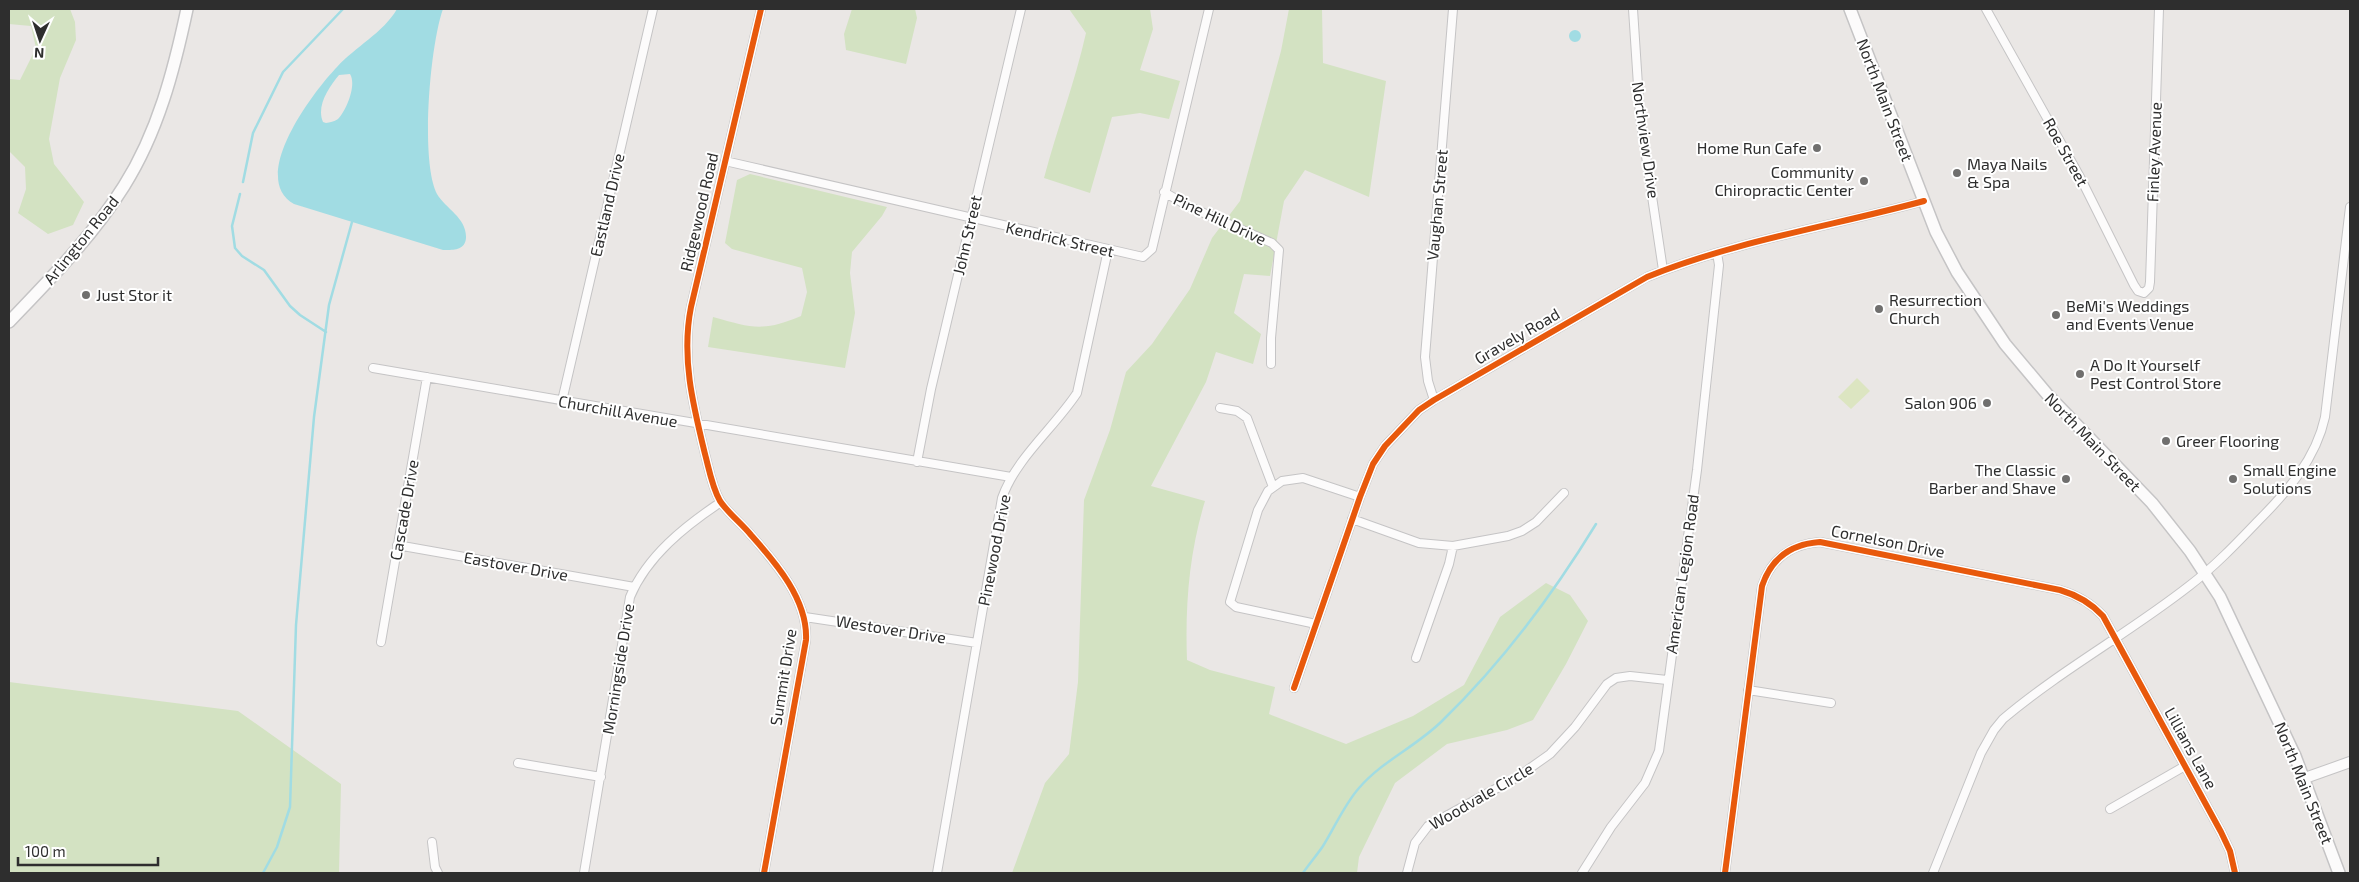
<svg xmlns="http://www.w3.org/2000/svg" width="2359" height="882" viewBox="0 0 2359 882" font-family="'Exo 2',sans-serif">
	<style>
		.green { fill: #d3e2c2 }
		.pitch { fill: #dce5c1 }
		.water { fill: #a1dce3; fill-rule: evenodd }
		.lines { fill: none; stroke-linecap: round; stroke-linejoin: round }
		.stream { stroke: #a1dce3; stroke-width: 2.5 }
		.minor-casing { stroke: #c5c4c5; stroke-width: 10 }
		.tertiary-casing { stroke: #c5c4c5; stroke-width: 12 }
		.secondary-casing { stroke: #c5c4c5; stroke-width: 14 }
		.minor { stroke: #fcfbfb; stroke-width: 8 }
		.tertiary { stroke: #fcfbfb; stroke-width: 10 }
		.secondary { stroke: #fcfbfb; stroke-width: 11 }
		.cycleway-casing { stroke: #fff; stroke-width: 9 }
		.cycleway { stroke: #e8590c; stroke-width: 6 }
		.poi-dot { fill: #706f6e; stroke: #fff; stroke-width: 2 }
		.labels { text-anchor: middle; stroke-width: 4; stroke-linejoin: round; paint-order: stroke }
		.street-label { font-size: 16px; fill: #2e2e2e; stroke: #fff }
		.poi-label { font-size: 16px; fill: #2e2e2e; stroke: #fff; text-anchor: start }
	</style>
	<rect width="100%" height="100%" fill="#eae7e5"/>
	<!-- green -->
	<path class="green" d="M 9,9 L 70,9 L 75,22 L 76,40 L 60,78 L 49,139 L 54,164 L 84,202 L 73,225 L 48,234 L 18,213 L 26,189 L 25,167 L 9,151 L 9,79 L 20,80 L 36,48 L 31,26 L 9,24 Z
		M 852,9 L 915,9 L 917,18 L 906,64 L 846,50 L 844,34 Z
		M 1069,9 L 1150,9 L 1153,29 L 1140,70 L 1180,81 L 1169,119 L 1140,113 L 1112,117 L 1090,193 L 1044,178 C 1057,129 1075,82 1086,33 Z
		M 1289,9 L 1322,9 L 1323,63 L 1386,81 L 1369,197 L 1305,170 L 1284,201 L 1270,276 L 1244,274 L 1234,313 L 1261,334 L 1253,364 L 1216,352 L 1206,382 L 1151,486 L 1205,501 C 1189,553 1185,606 1187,660 L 1210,670 L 1275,687 L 1269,714 L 1346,744 L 1413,716 L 1464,685 L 1500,617 L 1546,583 L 1570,595 L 1588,621 L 1566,664 L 1533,720 L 1507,730 L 1447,744 L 1395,783 L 1359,857 L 1357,873 L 1012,873 L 1045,783 L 1069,754 L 1078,682 L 1084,500 L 1110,430 L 1126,372 L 1152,344 L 1190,289 L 1212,238 L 1240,201 L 1281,51 Z
		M 750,174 L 887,207 L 882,216 L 852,252 L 850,273 L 855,313 L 845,368 L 708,347 L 713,317 C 752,328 763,332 801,316 L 807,292 L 802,268 L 732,249 L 725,243 L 737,180 Z
		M 9,682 L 238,711 L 341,784 L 339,873 L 9,873 Z"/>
	<!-- pitch -->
	<path class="pitch" d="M 1857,378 L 1870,391 L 1851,409 L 1838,397 Z"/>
	<!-- water -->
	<path class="water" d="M 397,9 L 443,9 C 430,45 420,161 437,194 C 446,209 467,218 466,238 C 465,251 452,250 443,250 L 294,204 C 248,178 313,92 337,67 C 355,47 383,33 397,9 ZM 350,74 C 357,85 346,111 338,119 C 334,122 330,122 326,123 L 323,122 C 316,106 329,87 339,75 Z
		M1569 36a6 6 0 1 1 12 0a6 6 0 1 1-12 0Z"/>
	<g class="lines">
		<!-- stream -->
		<path class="stream" d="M 243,182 L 253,133 L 283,72 L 343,9
			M 240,194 L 232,226 L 235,248 L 242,256 L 264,270 L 290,306 L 300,315 L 326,332
			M 263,873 L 277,847 L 290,807 L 296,625 L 314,417 L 329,305 L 352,222
			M 1303,873 C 1309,864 1317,855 1323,846 C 1335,827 1344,805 1359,788 C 1382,761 1417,746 1442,721 C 1503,662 1552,596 1596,524"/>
		<defs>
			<path id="minor" d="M 761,9 L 691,307 C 681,357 693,405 705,454 C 709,469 712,487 720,501 C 728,513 741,523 751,535 C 776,563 808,600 806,640 L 764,873
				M 1633,9 L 1640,116 L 1663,270
				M 1986,9 L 2080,177 L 2134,285 L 2138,291 L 2144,293 L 2149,288 L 2150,282 L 2159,9
				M 725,161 L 1143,257 L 1152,249 L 1209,9
				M 1164,192 L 1188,206 L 1272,243 L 1279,250 L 1271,338 L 1271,364
				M 373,368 L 1011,477
				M 1434,400 L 1428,381 L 1425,357 L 1453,9
				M 562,401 L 653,9
				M 1220,408 L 1237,411 L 1247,418 L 1273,487
				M 917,462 L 931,389 L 1021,9
				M 1352,519 L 1419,543 L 1453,546 L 1508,536 L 1522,531 L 1536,522 L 1564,493
				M 397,545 L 634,587
				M 805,617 L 977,643
				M 1316,624 L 1236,607 L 1230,602 L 1258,510 L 1268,491 L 1282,481 L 1303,478 L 1360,497
				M 381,642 L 427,377
				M 1416,658 L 1449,564 L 1453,546
				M 1294,688 L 1360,497 L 1373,464 L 1385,446 L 1419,410 L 1434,400 L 1647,277 C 1735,241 1832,226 1924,201
				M 1748,690 L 1831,703
				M 518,763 L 601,777
				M 2110,809 L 2185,766
				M 432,842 L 435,867 L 438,873
				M 584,873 L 630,597 C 647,556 685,526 721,502
				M 937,873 L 1002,498 C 1016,458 1054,428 1077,393 L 1108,250
				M 1407,873 L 1415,843 L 1428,826 L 1519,776 L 1550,754 L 1575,727 L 1607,684 L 1616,678 L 1630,676 L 1667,680
				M 1582,873 L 1611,827 L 1645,783 L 1659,751 L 1697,470 L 1719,265 L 1717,253
				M 1725,873 L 1762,586 C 1771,559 1791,544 1820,542 L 2060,590 C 2077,595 2091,603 2103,616 L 2221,832 L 2230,851 L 2235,873
				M 1933,873 L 1981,753 L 1994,730 L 2003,719 C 2061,670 2129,633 2189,586 C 2214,567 2236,544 2258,521 C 2287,492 2316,459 2325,417 L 2350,207"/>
			<path id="tertiary" d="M 2305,778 L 2350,762"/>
			<path id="secondary" d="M 1850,9 L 1924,201 L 1936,232 L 1957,272 L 2005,344 L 2047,394 L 2152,503 L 2190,551 L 2220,597 L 2295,756 L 2339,873
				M 9,322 C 50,279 92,237 124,186 C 158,132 174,70 187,9"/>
		</defs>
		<!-- minor casing -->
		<use href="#minor" class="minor-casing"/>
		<!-- tertiary casing -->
		<use href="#tertiary" class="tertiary-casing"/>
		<!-- secondary casing -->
		<use href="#secondary" class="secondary-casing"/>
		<!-- minor -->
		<use href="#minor" class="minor"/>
		<!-- tertiary -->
		<use href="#tertiary" class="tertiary"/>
		<!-- secondary -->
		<use href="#secondary" class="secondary"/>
		<defs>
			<path id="cycleway" d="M 761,9 L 691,307 C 681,357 693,405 705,454 C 709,469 712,487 720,501 C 728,513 741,523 751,535 C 776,563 808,600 806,640 L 764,873
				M 1294,688 L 1360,497 L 1373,464 L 1385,446 L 1419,410 L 1434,400 L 1647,277 C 1735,241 1832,226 1924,201
				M 1725,873 L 1762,586 C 1771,559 1791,544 1820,542 L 2060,590 C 2077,595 2091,603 2103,616 L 2221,832 L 2230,851 L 2235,873"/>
		</defs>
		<!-- cycleway casing -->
		<use href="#cycleway" class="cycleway-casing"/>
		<!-- cycleway -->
		<use href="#cycleway" class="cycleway"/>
	</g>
	<!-- markers -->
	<g class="poi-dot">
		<circle cx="1817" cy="148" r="5"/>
		<circle cx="1957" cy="173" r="5"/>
		<circle cx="1864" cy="181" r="5"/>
		<circle cx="86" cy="295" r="5"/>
		<circle cx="1879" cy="309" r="5"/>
		<circle cx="2056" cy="315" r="5"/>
		<circle cx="2080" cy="374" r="5"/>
		<circle cx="1987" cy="403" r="5"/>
		<circle cx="2166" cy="441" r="5"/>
		<circle cx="2066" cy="479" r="5"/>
		<circle cx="2233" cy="479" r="5"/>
	</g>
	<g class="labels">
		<!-- street labels -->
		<g class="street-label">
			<text transform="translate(1885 100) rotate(69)" y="6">North Main Street</text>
			<text transform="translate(1646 140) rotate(82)" y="6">Northview Drive</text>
			<text transform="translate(2066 152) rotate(61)" y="6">Roe Street</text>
			<text transform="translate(2154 152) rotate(-88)" y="6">Finley Avenue</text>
			<text transform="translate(607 205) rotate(-77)" y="6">Eastland Drive</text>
			<text transform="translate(1437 205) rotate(-85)" y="6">Vaughan Street</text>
			<text transform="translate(699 212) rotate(-77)" y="6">Ridgewood Road</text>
			<text transform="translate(1220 219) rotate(25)" y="6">Pine Hill Drive</text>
			<text transform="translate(967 235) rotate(-77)" y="6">John Street</text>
			<text transform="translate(1060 239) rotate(13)" y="6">Kendrick Street</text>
			<text transform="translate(81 240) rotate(-51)" y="6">Arlington Road</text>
			<text transform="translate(1517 336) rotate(-30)" y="6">Gravely Road</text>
			<text transform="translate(618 411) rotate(10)" y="6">Churchill Avenue</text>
			<text transform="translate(2093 442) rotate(46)" y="6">North Main Street</text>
			<text transform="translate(404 510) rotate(-80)" y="6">Cascade Drive</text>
			<text transform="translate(1888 541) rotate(11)" y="6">Cornelson Drive</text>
			<text transform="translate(994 550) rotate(-79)" y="6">Pinewood Drive</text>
			<text transform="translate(516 566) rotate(10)" y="6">Eastover Drive</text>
			<text transform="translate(1682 574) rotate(-82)" y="6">American Legion Road</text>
			<text transform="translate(891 629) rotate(9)" y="6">Westover Drive</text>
			<text transform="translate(618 669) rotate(-81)" y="6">Morningside Drive</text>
			<text transform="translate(783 677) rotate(-81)" y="6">Summit Drive</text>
			<text transform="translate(2191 748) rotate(61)" y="6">Lillians Lane</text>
			<text transform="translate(2304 783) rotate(68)" y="6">North Main Street</text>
			<text transform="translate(1481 796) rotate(-30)" y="6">Woodvale Circle</text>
		</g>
		<!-- poi labels -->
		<g class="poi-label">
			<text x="1807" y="154" text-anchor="end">Home Run Cafe</text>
			<text x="1967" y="170">Maya Nails<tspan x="1967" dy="18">&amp; Spa</tspan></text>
			<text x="1854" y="178" text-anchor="end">Community<tspan x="1854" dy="18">Chiropractic Center</tspan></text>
			<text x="96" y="301">Just Stor it</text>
			<text x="1889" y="306">Resurrection<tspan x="1889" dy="18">Church</tspan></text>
			<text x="2066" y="312">BeMi's Weddings<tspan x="2066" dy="18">and Events Venue</tspan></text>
			<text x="2090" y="371">A Do It Yourself<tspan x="2090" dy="18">Pest Control Store</tspan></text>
			<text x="1977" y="409" text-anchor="end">Salon 906</text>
			<text x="2176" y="447">Greer Flooring</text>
			<text x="2056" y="476" text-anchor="end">The Classic<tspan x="2056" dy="18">Barber and Shave</tspan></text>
			<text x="2243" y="476">Small Engine<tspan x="2243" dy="18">Solutions</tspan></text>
		</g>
	</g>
	<!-- border -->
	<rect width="2359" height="882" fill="none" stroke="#2e2e2e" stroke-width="20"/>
	<!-- north arrow -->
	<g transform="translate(40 40) rotate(183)" stroke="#ffffff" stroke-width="4" paint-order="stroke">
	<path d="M0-4L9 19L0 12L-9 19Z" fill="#2e2e2e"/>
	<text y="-8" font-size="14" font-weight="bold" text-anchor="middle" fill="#2e2e2e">N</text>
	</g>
	<!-- scale -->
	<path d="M18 857v8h140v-8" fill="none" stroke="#2e2e2e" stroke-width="2.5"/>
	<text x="25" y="857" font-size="15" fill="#2e2e2e" stroke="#ffffff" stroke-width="4" paint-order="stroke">100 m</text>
</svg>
